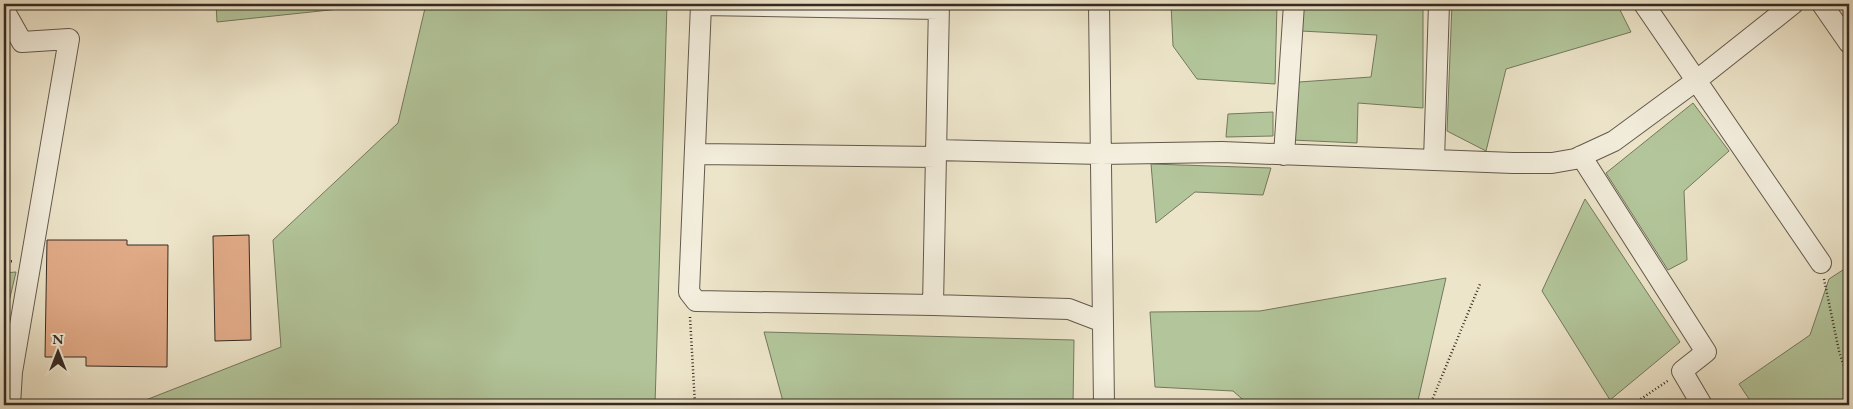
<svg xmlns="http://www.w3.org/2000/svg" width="1853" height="409" viewBox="0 0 1853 409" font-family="'EB Garamond',serif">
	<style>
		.green { fill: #b3c69b; stroke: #74785f }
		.building { fill: #e2ab88; stroke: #352a23 }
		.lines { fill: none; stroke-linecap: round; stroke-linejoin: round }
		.minor-casing { stroke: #63594d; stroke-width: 22 }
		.path { stroke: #352a23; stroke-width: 2.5; stroke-dasharray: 1 2.5; stroke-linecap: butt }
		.minor { stroke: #f3eedd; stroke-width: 20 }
	</style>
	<rect width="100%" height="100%" fill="#ede5ca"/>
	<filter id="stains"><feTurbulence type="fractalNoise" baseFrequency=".004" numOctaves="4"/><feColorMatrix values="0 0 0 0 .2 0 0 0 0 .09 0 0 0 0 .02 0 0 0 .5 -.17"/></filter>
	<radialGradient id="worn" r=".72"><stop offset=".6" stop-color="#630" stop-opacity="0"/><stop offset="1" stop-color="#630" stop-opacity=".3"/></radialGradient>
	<!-- green -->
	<path class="green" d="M 216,4 L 386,4 L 217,22 Z
		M 426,4 L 667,4 L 655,405 L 133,405 L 281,347 L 273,240 L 398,123 Z
		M 1171,4 L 1277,4 L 1275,84 L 1197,79 L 1173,46 Z
		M 1303,4 L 1423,4 L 1423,108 L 1358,103 L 1357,143 L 1292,140 L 1299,82 L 1371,77 L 1377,35 L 1301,31 Z
		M 1452,4 L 1617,4 L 1631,32 L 1506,69 L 1486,151 L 1447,131 Z
		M 1693,103 L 1729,151 L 1684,191 L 1687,260 L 1668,270 L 1606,173 Z
		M 1273,112 L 1273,136 L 1226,137 L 1228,114 Z
		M 1151,164 L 1271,168 L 1263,195 L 1195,192 L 1156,223 Z
		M 1585,199 L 1680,342 L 1610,400 L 1542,291 Z
		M 1849,266 L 1849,404 L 1846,405 L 1753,405 L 1739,384 L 1810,335 L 1829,279 Z
		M 16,272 L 4,323 L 4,273 Z
		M 1446,278 L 1417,405 L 1249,405 L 1233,391 L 1155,387 L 1150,312 L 1260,311 Z
		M 764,332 L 1074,340 L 1073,405 L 784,405 Z"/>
	<!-- building -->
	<path class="building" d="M 249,235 L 251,340 L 215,341 L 213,236 Z
		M 47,240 L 127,240 L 127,245 L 168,245 L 167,367 L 86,366 L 86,357 L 45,357 Z"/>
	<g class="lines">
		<defs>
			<path id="minor" d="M 1099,4 L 1104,405
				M 1644,4 L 1821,263
				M 1822,4 L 1849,43
				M 939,9 L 701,5 L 689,292 L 696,301 L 933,305 L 1069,309 L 1103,322
				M 4,10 L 22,42 L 69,39 L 12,372 L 10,405
				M 936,150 L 1101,154 L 1222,152 L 1513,163 L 1552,163 L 1575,159 L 1614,141 L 1697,80 L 1793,4
				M 695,154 L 936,157
				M 1284,155 L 1294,4
				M 1581,156 L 1706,352 L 1682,371 L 1702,405
				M 1434,160 L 1439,4
				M 933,305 L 939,4"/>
		</defs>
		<!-- minor casing -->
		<use href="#minor" class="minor-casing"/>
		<!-- path -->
		<path class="path" d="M 4,262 L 14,261
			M 1824,279 L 1839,351 L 1849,382
			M 690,317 L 695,405
			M 1430,405 L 1480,284
			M 1632,405 L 1669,380"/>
		<!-- minor -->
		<use href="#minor" class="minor"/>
	</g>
	<!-- margin -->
	<rect width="1853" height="409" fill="none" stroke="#ede5ca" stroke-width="20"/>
	<rect x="5" y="5" width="1843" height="399" fill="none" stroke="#352a23" stroke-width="2.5"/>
	<rect x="10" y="10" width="1833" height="389" fill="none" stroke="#352a23"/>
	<!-- north arrow -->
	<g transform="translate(58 352)" stroke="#f3eedd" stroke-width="4" paint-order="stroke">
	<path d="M0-4L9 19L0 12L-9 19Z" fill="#352a23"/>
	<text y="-8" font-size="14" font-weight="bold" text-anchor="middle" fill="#352a23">N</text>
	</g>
	<rect width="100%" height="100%" filter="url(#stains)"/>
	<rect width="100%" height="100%" fill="url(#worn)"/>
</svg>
